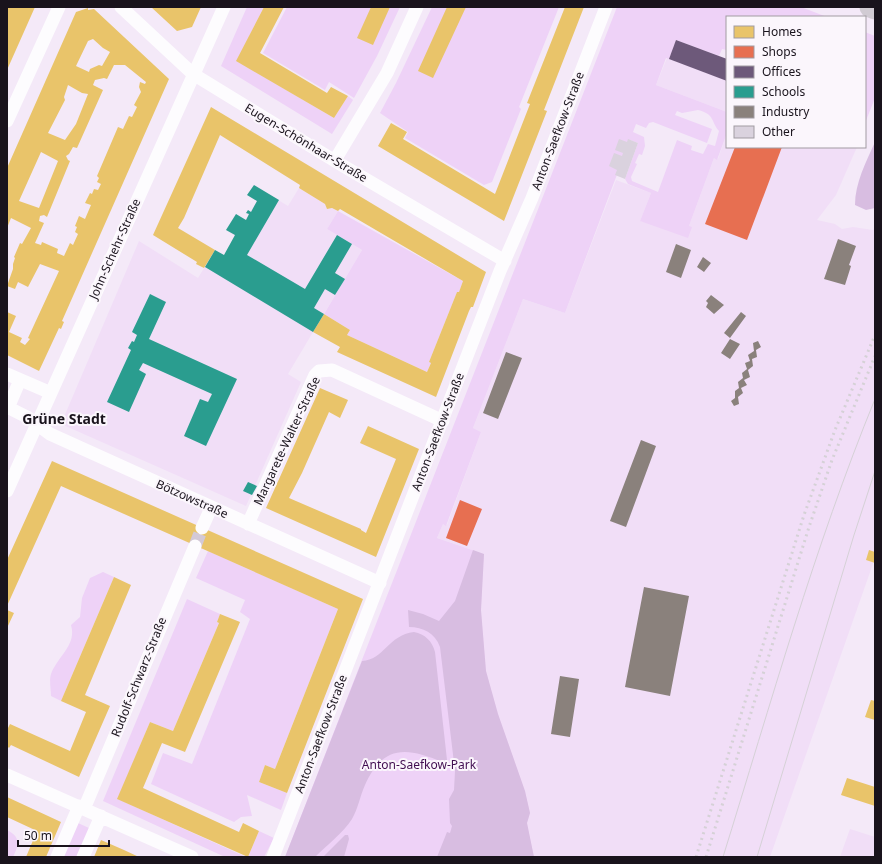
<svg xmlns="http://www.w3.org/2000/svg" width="882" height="864" viewBox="0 0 882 864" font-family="'Noto Sans',sans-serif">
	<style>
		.built { fill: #f1def7 }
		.green { fill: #eed2f7; fill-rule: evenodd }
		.forest { fill: #d8bde1 }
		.homes { fill: #e9c46a; fill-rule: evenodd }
		.shops { fill: #e76f51 }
		.offices { fill: #6d597a }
		.schools { fill: #2a9d8f }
		.industry { fill: #8a817c }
		.building { fill: #dad2de }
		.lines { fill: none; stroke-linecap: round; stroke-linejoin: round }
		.street-tunnel { stroke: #d3c9d7; stroke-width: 13; stroke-dasharray: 13 6; stroke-linecap: butt }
		.street { stroke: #fdfcfe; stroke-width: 13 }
		.primary { stroke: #d1cbd3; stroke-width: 21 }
		.tram { stroke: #d5d1d6; stroke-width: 1 }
		.rail { stroke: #d5d1d6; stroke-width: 3; stroke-dasharray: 2 4; stroke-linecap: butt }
		.labels { text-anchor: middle; stroke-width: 4; stroke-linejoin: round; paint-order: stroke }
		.street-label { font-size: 12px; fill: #19131c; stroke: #fbf6fc }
		.park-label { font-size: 12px; fill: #410d50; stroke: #fbf6fc }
		.quarter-label { font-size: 14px; font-weight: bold; fill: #19131c; stroke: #fbf6fc }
	</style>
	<rect width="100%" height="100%" fill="#f4e9f8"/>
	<!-- built -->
	<path class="built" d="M 676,40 L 727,59 L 727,112 L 656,85 L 667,58 L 669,58 Z
		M 727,133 L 727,147 L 857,147 L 836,195 L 817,220 L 835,224 L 842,229 L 853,227 L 873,230 L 875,228 L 875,558 L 770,857 L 534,857 L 527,823 L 530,813 L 525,791 L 498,714 L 486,671 L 481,610 L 484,554 L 437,538 L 443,524 L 447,525 L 481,432 L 473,428 L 523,299 L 565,313 L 616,180 L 651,193 L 640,221 L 689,226 L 714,158 L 718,159 Z
		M 254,185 L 288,206 L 299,188 L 325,204 L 327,209 L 332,208 L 338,211 L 327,229 L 362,250 L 288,374 L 301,382 L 246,506 L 61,424 L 139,241 L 198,278 L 215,250 L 224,255 L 235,236 L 226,230 L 236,214 L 245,220 L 249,215 L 246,213 L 248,210 L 251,211 L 257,201 L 247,195 Z
		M 850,829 L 875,837 L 875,857 L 840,857 Z"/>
	<!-- green -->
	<path class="green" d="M 247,7 L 264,7 L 237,61 L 334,118 L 348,96 L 353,100 L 332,134 L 221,66 Z
		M 287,7 L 400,7 L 377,56 L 354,98 L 329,82 L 325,90 L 263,53 Z
		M 432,7 L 559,7 L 519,107 L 521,109 L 492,182 L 484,185 L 405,138 L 408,132 L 380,113 L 396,83 Z
		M 617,7 L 801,7 L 827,17 L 727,17 L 727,50 L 722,49 L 719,56 L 676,40 L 669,59 L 666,58 L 656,85 L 727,112 L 727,133 L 717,160 L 714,158 L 689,226 L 692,227 L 688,238 L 640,221 L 651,193 L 628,184 L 625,179 L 638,143 L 630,140 L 565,313 L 523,299 L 473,428 L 481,432 L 446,526 L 443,524 L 437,538 L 484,554 L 481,610 L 486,671 L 498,714 L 525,791 L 530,813 L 527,823 L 534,857 L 285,857 ZM 698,110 C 715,114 711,122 719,131 L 715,146 L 708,144 L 703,154 L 691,150 L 692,146 L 677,140 L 658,192 L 632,181 L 631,177 L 637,164 L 635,163 L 639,154 L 642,155 L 645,146 L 644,137 L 633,132 L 636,124 L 646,128 L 649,123 L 653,122 L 707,143 L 712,129 L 675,115 L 677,111 L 682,113 Z
		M 865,32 L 875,36 L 875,98 L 865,123 Z
		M 338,211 L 463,281 L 459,292 L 457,292 L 429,362 L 431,363 L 427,372 L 347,335 L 350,330 L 324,314 L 362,250 L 327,229 Z
		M 208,551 L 338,609 L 275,769 L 265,765 L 259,782 L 287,793 L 281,810 L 247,795 L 252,816 L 241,817 L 234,822 L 151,784 L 163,753 L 192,764 L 250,619 L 240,612 L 245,600 L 196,578 Z
		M 103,572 L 114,577 L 61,701 L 51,696 C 51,690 49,680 51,674 C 58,656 77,645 71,625 L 80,617 L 82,598 L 90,578 Z
		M 187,599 L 220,614 L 217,622 L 219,623 L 173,731 L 150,722 L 118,799 L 246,857 L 225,857 L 103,801 Z
		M 78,823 L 89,828 L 80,857 L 61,857 Z
		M 7,830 C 21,837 19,845 13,857 L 7,857 Z
		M 259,831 L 274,838 L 264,857 L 248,857 Z"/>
	<!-- forest -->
	<path class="forest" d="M 875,142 L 875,208 L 866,210 L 855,205 C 855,183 866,162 875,142 Z
		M 473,550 L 484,554 L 481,610 L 486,671 L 498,714 L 525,791 L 530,813 L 527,823 L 534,857 L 437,857 L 447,832 L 450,833 L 452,826 L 450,823 L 449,799 L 454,790 L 455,771 L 440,647 C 435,633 423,627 409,627 L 408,610 L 423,614 L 439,621 L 455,601 Z
		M 414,632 C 425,634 432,641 435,652 L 447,760 L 442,762 C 406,747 383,745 365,785 C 360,796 358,809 352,819 C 343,833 327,845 315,857 L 285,857 L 362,661 C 384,660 388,635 414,632 Z
		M 345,835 L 348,835 L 349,839 L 344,857 L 323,857 Z"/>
	<!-- homes -->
	<path class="homes" d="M 7,7 L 35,7 L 7,70 Z
		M 151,7 L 201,7 L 192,27 L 177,31 Z
		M 264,7 L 284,7 L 260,53 L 327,93 L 331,87 L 348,96 L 334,118 L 236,61 Z
		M 371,7 L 390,7 L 373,45 L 357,38 Z
		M 447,7 L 466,7 L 433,78 L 418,71 Z
		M 565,7 L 584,7 L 544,110 L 547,111 L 504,221 L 378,146 L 391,123 L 407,132 L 403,139 L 495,194 L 530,104 L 527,103 Z
		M 88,8 L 88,10 L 94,9 L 169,79 L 62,321 L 64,322 L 61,329 L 59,328 L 39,371 L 7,355 L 7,312 L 16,316 L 9,332 L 22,338 L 20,342 L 25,345 L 30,339 L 28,338 L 59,271 L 40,264 L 28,287 L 18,282 L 15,289 L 7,286 L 13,269 L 13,264 L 15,258 L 14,257 L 20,243 L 22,244 L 31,228 L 11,218 L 7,228 L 7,168 L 76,12 ZM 93,39 L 103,48 L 110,52 L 102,66 L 99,65 L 90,69 L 89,72 L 76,66 L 88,41 ZM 114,65 L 125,65 L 146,82 L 145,84 L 140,82 L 139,87 L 141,92 L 134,105 L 137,107 L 132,117 L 129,116 L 123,129 L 118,127 L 97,176 L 99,178 L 97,182 L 101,184 L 98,190 L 94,189 L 92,194 L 90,193 L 85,203 L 91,205 L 85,219 L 79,216 L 75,226 L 77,227 L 75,232 L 78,234 L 73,245 L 70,243 L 64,256 L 57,253 L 58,249 L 42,242 L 41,245 L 35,243 L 44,223 L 39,221 L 40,216 L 44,215 L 47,217 L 70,161 L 68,160 L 66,156 L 69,154 L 73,147 L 77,148 L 103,90 L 93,85 L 95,80 L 104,78 L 107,79 ZM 68,85 L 82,93 L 88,94 L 76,124 L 65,140 L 48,133 L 65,100 L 64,97 ZM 41,152 L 58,161 L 39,208 L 19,201 Z
		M 211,107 L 486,272 L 473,307 L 471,307 L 469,311 L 436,397 L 337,352 L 340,347 L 313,332 L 324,314 L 350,330 L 347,335 L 427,372 L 431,363 L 429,362 L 457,292 L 459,292 L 463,281 L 340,209 L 338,211 L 332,208 L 327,209 L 325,204 L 299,188 L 300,185 L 220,135 L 184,218 L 178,228 L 215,250 L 204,268 L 196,264 L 197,262 L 153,235 Z
		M 320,388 L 348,400 L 340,418 L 329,412 L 302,473 L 289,498 L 361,529 L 361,530 L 366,533 L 396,459 L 360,443 L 368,426 L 419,449 L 376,557 L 266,508 Z
		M 52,461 L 363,599 L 287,793 L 259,782 L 265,765 L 275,769 L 338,609 L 61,486 L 7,606 L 7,560 Z
		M 869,550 L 875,552 L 875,563 L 866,560 Z
		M 114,577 L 131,585 L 85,695 L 110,706 L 79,777 L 11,745 L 9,748 L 7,746 L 7,730 L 10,724 L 70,751 L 86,712 L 61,701 Z
		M 7,610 L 14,613 L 7,628 Z
		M 220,614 L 240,622 L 185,752 L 162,743 L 143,788 L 239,832 L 243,823 L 259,831 L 248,857 L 117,799 L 150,722 L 173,731 L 219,623 L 217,622 Z
		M 871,700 L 875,701 L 875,720 L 865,717 Z
		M 847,778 L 875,787 L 875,806 L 841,795 Z
		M 7,797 L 61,822 L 46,857 L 26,857 L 37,831 L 7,817 Z
		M 101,840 L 124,850 L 139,857 L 94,857 Z"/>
	<!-- shops -->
	<path class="shops" d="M 735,147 L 782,147 L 747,240 L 705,224 Z
		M 460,500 L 482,509 L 467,546 L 446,538 Z"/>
	<!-- offices -->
	<path class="offices" d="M 676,40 L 727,59 L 727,81 L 669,59 Z"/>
	<!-- schools -->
	<path class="schools" d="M 254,185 L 279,200 L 247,255 L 305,289 L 337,235 L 352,244 L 335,273 L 345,279 L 335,295 L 325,289 L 314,308 L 324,314 L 313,332 L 205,267 L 215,250 L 224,255 L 235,235 L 226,230 L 236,214 L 246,220 L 249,214 L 246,213 L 248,210 L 251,212 L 257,201 L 247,195 Z
		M 150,294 L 166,302 L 149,339 L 237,379 L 206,446 L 184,436 L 200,399 L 208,402 L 212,394 L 143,363 L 139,370 L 146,374 L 129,412 L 107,402 L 131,350 L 128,348 L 132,341 L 134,342 L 137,335 L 132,332 Z
		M 248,482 L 257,486 L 252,495 L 243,491 Z"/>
	<!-- industry -->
	<path class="industry" d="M 838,239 L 856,246 L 849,265 L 851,266 L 845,285 L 824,279 Z
		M 676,244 L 691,250 L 681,278 L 666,272 Z
		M 703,257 L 711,263 L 704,272 L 697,267 Z
		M 711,295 L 724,305 L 714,314 L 706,307 L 708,303 L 706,301 Z
		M 741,312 L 746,316 L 730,338 L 724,333 Z
		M 730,339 L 740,344 L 730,359 L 721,353 Z
		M 758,341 L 761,347 L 756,350 L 757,357 L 752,359 L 753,366 L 748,370 L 750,377 L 744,380 L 747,385 L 741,388 L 743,393 L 738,397 L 739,404 L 734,406 L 731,401 L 735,398 L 735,391 L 739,388 L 738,382 L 743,378 L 742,373 L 747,369 L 745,363 L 750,361 L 748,355 L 754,351 L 753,343 Z
		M 506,352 L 522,358 L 498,419 L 483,413 Z
		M 641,440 L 656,446 L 626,527 L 610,521 Z
		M 644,587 L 689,596 L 670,696 L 625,687 Z
		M 560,676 L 579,679 L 570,737 L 551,734 Z"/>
	<!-- building -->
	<path class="building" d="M 619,139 L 627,142 L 628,139 L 638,143 L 625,179 L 615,175 L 617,170 L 609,166 L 614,153 L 622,156 L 623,153 L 615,150 Z"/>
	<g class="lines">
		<!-- street-tunnel -->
		<path class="street-tunnel" d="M 195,546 L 202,528"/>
		<!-- street -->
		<path class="street" d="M 121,7 L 193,74 L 340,164 L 505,261
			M 7,121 L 59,7
			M 335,160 L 387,73 L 417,7
			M 7,374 L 51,393
			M 7,407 L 27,417 L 50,434 L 380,583
			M 8,408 L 20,380
			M 7,491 L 224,7
			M 248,524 L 315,375 L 319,371 L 332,370 L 443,421
			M 202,528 L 211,508
			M 7,775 L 192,857
			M 84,809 L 195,546
			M 57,857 L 79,806
			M 83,857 L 101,816
			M 273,857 L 500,271 L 532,198 L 606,7"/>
		<!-- primary -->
		<path class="primary" d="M 870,7 L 875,9"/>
		<!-- tram -->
		<path class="tram" d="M 723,857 C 771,703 814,548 875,399
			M 757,857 L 854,535 L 875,471"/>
		<!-- rail -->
		<path class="rail" d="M 696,857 L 804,515 L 835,430 L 875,335
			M 706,857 L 809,527 L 832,460 L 875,356"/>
	</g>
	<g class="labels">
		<!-- street labels -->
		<g class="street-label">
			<text transform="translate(558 131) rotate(-69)" y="4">Anton-Saefkow-Straße</text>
			<text transform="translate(306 143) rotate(31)" y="4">Eugen-Schönhaar-Straße</text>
			<text transform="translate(115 249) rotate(-66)" y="4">John-Schehr-Straße</text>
			<text transform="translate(438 432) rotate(-69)" y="4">Anton-Saefkow-Straße</text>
			<text transform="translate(287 441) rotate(-65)" y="4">Margarete-Walter-Straße</text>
			<text transform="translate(192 499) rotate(24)" y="4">Bötzowstraße</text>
			<text transform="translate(139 677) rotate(-68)" y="4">Rudolf-Schwarz-Straße</text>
			<text transform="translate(321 734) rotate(-69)" y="4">Anton-Saefkow-Straße</text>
		</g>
		<!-- park labels -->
		<g class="park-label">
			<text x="419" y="769">Anton-Saefkow-Park</text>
		</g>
		<!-- quarter labels -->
		<g class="quarter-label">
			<text x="64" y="424">Grüne Stadt</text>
		</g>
	</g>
	<!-- border -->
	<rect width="882" height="864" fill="none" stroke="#19131c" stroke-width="16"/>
	<!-- legend -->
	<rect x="726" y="16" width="140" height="132" fill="#fbf6fc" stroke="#a19ba2"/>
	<rect x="734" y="26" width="20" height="12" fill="#e9c46a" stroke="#a19ba2"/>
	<text x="762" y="36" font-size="12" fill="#19131c">Homes</text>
	<rect x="734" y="46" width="20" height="12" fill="#e76f51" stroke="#a19ba2"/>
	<text x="762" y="56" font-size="12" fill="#19131c">Shops</text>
	<rect x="734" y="66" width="20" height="12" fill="#6d597a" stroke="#a19ba2"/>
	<text x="762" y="76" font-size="12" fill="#19131c">Offices</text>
	<rect x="734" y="86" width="20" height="12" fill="#2a9d8f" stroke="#a19ba2"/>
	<text x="762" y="96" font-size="12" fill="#19131c">Schools</text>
	<rect x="734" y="106" width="20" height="12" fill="#8a817c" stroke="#a19ba2"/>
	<text x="762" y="116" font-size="12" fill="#19131c">Industry</text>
	<rect x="734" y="126" width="20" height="12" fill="#dad2de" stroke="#a19ba2"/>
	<text x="762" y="136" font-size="12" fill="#19131c">Other</text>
	<!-- scale -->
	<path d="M18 840v6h91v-6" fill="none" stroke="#19131c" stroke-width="2"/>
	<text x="24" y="840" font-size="12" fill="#19131c" stroke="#fbf6fc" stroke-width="3" paint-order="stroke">50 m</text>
</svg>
